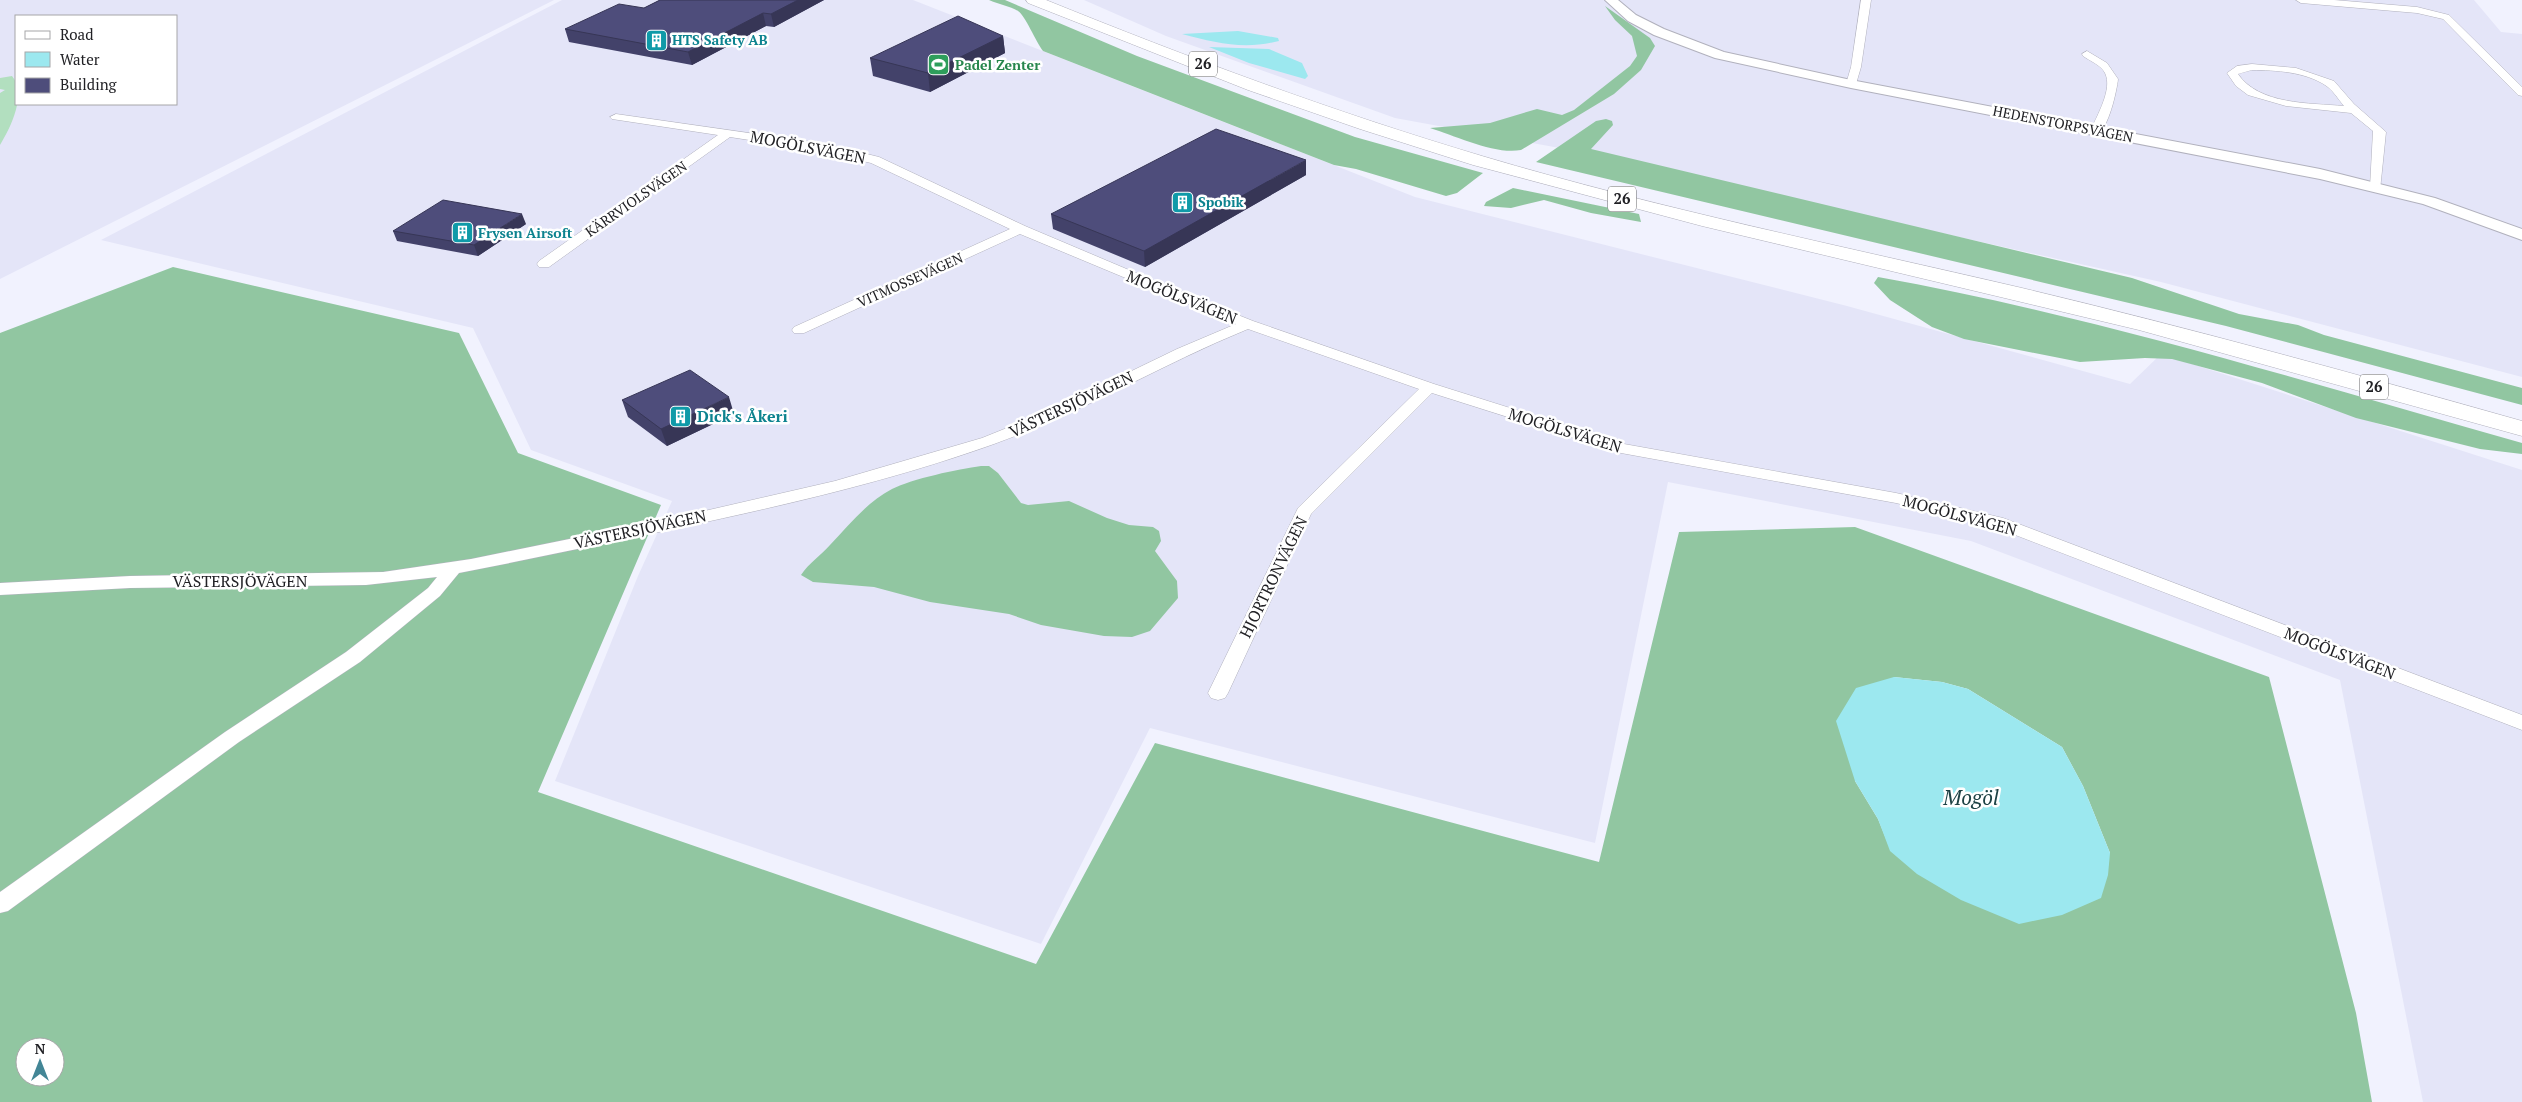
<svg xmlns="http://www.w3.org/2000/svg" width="2522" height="1102" viewBox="0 0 2522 1102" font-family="'PT Serif',serif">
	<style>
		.built { fill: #e4e5f8; fill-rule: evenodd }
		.green { fill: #b2dfbf }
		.forest { fill: #91c6a1; fill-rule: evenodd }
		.water { fill: #9ce8ef }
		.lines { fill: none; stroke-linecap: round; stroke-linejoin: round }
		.minor-casing { stroke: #b1b1bd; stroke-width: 1 }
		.tertiary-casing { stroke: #b1b1bd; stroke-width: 2 }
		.trunk-casing { stroke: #b1b1bd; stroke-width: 1 }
		.minor { fill: #fff; fill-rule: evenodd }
		.tertiary { fill: #fff; fill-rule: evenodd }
		.trunk { fill: #fff; fill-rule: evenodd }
		.wall { fill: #43426a }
		.shaded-wall { fill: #373656 }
		.building { fill: #4e4d7b; stroke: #373656 }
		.labels { text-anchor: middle; stroke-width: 5; stroke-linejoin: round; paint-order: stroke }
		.far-culture-label { font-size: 14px; font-weight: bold; fill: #0d838f; stroke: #fff; text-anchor: start }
		.far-leisure-label { font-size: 14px; font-weight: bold; fill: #27864d; stroke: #fff; text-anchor: start }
		.far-street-label { font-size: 14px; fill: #212125; stroke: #fff }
		.shield { fill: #fff; stroke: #646466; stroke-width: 1 }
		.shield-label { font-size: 15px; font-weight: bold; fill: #212125 }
		.street-label { font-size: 16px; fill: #212125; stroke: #fff }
		.culture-label { font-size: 16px; font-weight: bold; fill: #0d838f; stroke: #fff; text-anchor: start }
		.near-water-label { font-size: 21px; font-style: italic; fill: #1d4245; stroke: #fff }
	</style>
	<rect width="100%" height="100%" fill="#f1f2fe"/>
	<!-- built -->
	<path class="built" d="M 0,0 L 554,0 L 0,279 ZM 16,16 L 176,16 L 176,104 L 16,104 Z
		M 562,0 L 913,0 L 1415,197 L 1847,306 L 2130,384 L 2161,354 L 2522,470 L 2522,1102 L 2423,1102 L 2340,680 L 1971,541 L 1668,482 L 1595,843 L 1150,728 L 1041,944 L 555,781 L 638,576 L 672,501 L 531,450 L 473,328 L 101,240 Z
		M 1084,0 L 2474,0 L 2501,32 L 2522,34 L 2522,377 L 2161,282 L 1565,149 L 1395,118 L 1166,36 Z"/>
	<!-- green -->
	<path class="green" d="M 12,76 C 27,94 11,127 0,145 L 0,93 L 5,90 L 0,89 L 0,78 Z"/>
	<!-- forest -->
	<path class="forest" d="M 989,0 L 1005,0 L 1137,56 L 1355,137 L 1483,173 L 1457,193 L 1446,196 L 1356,169 L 1334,165 L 1043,51 C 1036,42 1025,15 1018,11 C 1010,6 998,4 989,0 Z
		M 1605,6 L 1650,38 L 1655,46 L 1641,70 L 1614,94 L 1521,150 C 1495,155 1456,136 1430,128 L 1490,123 L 1537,109 L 1562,115 L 1574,110 L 1630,66 L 1637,56 L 1632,36 L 1615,20 Z
		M 1606,119 L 1612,121 L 1613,125 L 1591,149 L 2132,278 L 2239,314 L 2298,325 L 2324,335 L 2522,388 L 2522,405 L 2226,326 L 1536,162 L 1596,121 Z
		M 1513,188 L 1639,214 L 1641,222 L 1591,213 L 1544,200 L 1511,208 L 1484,206 L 1486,202 Z
		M 173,267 L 459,333 L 518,453 L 661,505 L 538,792 L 1036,964 L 1155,743 L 1599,862 L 1679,532 L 1855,527 L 2269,677 L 2356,1013 L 2372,1102 L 0,1102 L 0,333 ZM 1894,677 L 1942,682 L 1968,689 L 2062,747 L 2083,786 L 2110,853 L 1891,851 L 1878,819 L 1855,781 ZM 25,1047 L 55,1047 L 55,1077 L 25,1077 Z
		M 1878,277 C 2096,316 2309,383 2522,443 L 2522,454 L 2480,449 L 2356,418 L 2262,383 L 2172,359 L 2145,358 L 2080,362 L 1964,339 L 1932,327 L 1890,300 L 1874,283 Z
		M 981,466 L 989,466 L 998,473 L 1021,503 L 1028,505 L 1069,501 L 1107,518 L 1129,525 L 1153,527 L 1159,531 L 1161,541 L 1155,551 L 1177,581 L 1178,598 L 1150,631 L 1132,637 L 1104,636 L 1041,625 L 1009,614 L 930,602 L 874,587 L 813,582 L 801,575 C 809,563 820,556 830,545 C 849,525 867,502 892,489 C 912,479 958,469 981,466 Z"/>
	<!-- water -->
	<path class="water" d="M 1238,31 L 1278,38 L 1279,41 C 1244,50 1216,43 1182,34 Z
		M 1209,47 L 1269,49 L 1302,63 L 1308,76 L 1305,79 L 1249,63 Z
		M 1894,677 L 1942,682 L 1968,689 L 2062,747 L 2083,786 L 2110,853 L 2108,875 L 2101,898 L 2062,915 L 2019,924 L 1961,900 L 1917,874 L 1890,851 L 1878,819 L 1855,781 L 1836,721 L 1856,688 Z"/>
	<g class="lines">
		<defs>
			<path id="minor" d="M 1861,0 L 1871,0 L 1861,67 L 1856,84 L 1851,87 L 1846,84 L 1851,67 Z
				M 2296,0 L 2334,0 L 2417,7 L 2449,15 L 2522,87 L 2522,96 L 2518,95 L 2443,19 L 2417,13 L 2301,3 Z
				M 2087,51 L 2107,63 L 2118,79 C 2117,90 2108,131 2097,133 L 2091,130 C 2097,115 2113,89 2105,73 C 2101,65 2090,61 2083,56 L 2082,54 Z
				M 2252,64 L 2296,68 L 2334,81 L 2354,104 L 2386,132 L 2380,190 L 2372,190 L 2370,187 L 2373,131 L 2351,113 L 2286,106 L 2248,95 L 2236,86 L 2227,73 L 2237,66 ZM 2252,70 C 2276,70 2305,72 2325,85 C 2333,90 2338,99 2344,106 C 2310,103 2259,105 2238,74 Z
				M 616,114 L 826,144 L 879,157 L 1025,226 L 1188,295 L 1253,321 L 1434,384 L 1624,444 L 1896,493 L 2003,518 L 2522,715 L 2522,730 L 1992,526 L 1896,503 L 1621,453 L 1432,393 L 1311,514 L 1228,693 L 1225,698 L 1218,700 L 1211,698 L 1208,693 L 1298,508 L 1419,389 L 1248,329 C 1162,364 1082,413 994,444 C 885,483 772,508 659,532 C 592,546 526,560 459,573 L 440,596 L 360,662 L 239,742 L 8,911 L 0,913 L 0,892 L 225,732 L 346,652 L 428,588 L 437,577 L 366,585 L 130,588 L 0,595 L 0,583 L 130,576 L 383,572 L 471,559 L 687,515 L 835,481 L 982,438 L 1049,411 L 1177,349 L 1236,324 L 1020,234 L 804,333 L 794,333 L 792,330 L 794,327 L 1010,229 L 871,163 L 826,152 L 730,137 L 549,267 L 539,267 L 537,264 L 539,261 L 718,135 L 612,119 L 610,117 Z"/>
			<path id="tertiary" d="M 1605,0 L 1618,0 L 1636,15 L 1664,29 L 1724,52 L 1851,80 L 2320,169 L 2435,198 L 2522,229 L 2522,240 L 2423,204 L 2320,179 L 1851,88 L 1715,58 L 1654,35 L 1628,21 Z"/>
			<path id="trunk" d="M 1026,0 L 1046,0 C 1189,58 1334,112 1482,156 C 1660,209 1842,246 2022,288 C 2190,328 2356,374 2522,421 L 2522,436 L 2139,330 L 1702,226 L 1473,165 L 1360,129 L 1248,90 L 1028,3 Z"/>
		</defs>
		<!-- minor casing -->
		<use href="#minor" class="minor-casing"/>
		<!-- tertiary casing -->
		<use href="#tertiary" class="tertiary-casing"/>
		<!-- trunk casing -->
		<use href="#trunk" class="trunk-casing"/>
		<!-- minor -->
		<use href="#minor" class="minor"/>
		<!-- tertiary -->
		<use href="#tertiary" class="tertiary"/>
		<!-- trunk -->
		<use href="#trunk" class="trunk"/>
	</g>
	<!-- wall -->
	<path class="wall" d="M 660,0 L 824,0 L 774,27 L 766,26 L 692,65 L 569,42 L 565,29 L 644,8 Z
		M 1003,36 L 1005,53 L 930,92 L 873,76 L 870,58 Z
		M 1306,175 L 1145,267 L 1053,229 L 1051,214 Z
		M 526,224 L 478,256 L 397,241 L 393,231 Z
		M 622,400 L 734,414 L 667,446 L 628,417 Z"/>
	<!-- shaded-wall -->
	<path class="shaded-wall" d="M 798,0 L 824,0 L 774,27 L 771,14 Z
		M 763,13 L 766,26 L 692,65 L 688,52 Z
		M 1003,36 L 1005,53 L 930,92 L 928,73 Z
		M 1306,160 L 1306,175 L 1145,267 L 1144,251 Z
		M 522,214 L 526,224 L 478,256 L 474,245 Z
		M 729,397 L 734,414 L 667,446 L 661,429 Z"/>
	<!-- building -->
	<path class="building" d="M 660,0 L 798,0 L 771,14 L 763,13 L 688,52 L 565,29 L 619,4 L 644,8 Z
		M 958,16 L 1003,36 L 928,73 L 870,58 Z
		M 1216,129 L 1306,160 L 1144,251 L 1051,214 Z
		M 443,200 L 522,214 L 474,245 L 393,231 Z
		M 690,370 L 729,397 L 661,429 L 622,400 Z"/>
	<!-- icons -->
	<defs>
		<symbol id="building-square" viewBox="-11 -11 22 22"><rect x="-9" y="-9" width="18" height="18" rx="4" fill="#0f9aa8" stroke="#fff"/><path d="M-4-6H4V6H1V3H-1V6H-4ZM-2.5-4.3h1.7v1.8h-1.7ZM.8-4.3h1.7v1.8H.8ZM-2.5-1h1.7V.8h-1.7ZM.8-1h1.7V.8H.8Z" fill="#fff"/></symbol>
		<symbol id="stadium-square" viewBox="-11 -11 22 22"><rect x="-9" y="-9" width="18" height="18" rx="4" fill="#2e9e5b" stroke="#fff"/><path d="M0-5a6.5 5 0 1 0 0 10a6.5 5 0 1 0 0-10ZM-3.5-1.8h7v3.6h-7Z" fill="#fff"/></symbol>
	</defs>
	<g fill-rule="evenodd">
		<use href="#building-square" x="644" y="28" width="25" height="25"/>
		<use href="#stadium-square" x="926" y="52" width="25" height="25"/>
		<use href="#building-square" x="1170" y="190" width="25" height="25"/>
		<use href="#building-square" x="450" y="220" width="25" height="25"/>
		<use href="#building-square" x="668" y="404" width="25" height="25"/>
	</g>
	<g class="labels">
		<!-- far-culture labels -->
		<g class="far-culture-label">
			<text x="672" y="45">HTS Safety AB</text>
			<text x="1198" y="207">Spobik</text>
			<text x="478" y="238">Frysen Airsoft</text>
		</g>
		<!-- far-leisure labels -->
		<g class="far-leisure-label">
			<text x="955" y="70">Padel Zenter</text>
		</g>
		<!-- far-street labels -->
		<g class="far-street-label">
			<text transform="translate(2063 124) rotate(11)" y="5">HEDENSTORPSVÄGEN</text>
			<text transform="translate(636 199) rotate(-35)" y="5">KÄRRVIOLSVÄGEN</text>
			<text transform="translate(910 280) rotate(-24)" y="5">VITMOSSEVÄGEN</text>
		</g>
		<!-- shield labels -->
		<g class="shield">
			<rect x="1189" y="51.5" width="28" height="25" rx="4"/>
			<rect x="1608" y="186.5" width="28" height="25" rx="4"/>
			<rect x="2360" y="374.5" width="28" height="25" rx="4"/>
		</g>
		<g class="shield-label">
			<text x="1203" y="69">26</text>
			<text x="1622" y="204">26</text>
			<text x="2374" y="392">26</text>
		</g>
		<!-- street labels -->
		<g class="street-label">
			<text transform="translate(808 147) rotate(11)" y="6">MOGÖLSVÄGEN</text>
			<text transform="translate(1182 297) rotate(22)" y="6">MOGÖLSVÄGEN</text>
			<text transform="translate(1071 404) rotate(-25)" y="6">VÄSTERSJÖVÄGEN</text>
			<text transform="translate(1565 430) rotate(17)" y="6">MOGÖLSVÄGEN</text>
			<text transform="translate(1960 515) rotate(15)" y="6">MOGÖLSVÄGEN</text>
			<text transform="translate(640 529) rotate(-12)" y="6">VÄSTERSJÖVÄGEN</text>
			<text transform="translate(1273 577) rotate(-64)" y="6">HJORTRONVÄGEN</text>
			<text x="240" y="587">VÄSTERSJÖVÄGEN</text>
			<text transform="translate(2340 653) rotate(21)" y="6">MOGÖLSVÄGEN</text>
		</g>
		<!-- culture labels -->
		<g class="culture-label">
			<text x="697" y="422">Dick's Åkeri</text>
		</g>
		<!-- near-water labels -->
		<g class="near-water-label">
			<text x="1971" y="805">Mogöl</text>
		</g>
	</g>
	<!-- legend -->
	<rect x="15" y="15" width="162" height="90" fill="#ffffff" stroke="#a6a6a8"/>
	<rect x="25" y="31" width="25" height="8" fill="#ffffff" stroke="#a6a6a8"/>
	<text x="60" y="40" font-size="15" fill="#212125">Road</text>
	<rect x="25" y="52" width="25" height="15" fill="#9ce8ef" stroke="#a6a6a8"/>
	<text x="60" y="65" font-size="15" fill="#212125">Water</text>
	<rect x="25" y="78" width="25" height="15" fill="#4e4d7b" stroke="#a6a6a8"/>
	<text x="60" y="90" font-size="15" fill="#212125">Building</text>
	<!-- north arrow -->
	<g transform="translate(40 1062)"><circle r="24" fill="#ffffff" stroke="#a6a6a8"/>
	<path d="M0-4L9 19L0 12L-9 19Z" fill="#438696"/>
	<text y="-8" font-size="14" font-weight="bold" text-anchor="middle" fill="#212125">N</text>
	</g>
</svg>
